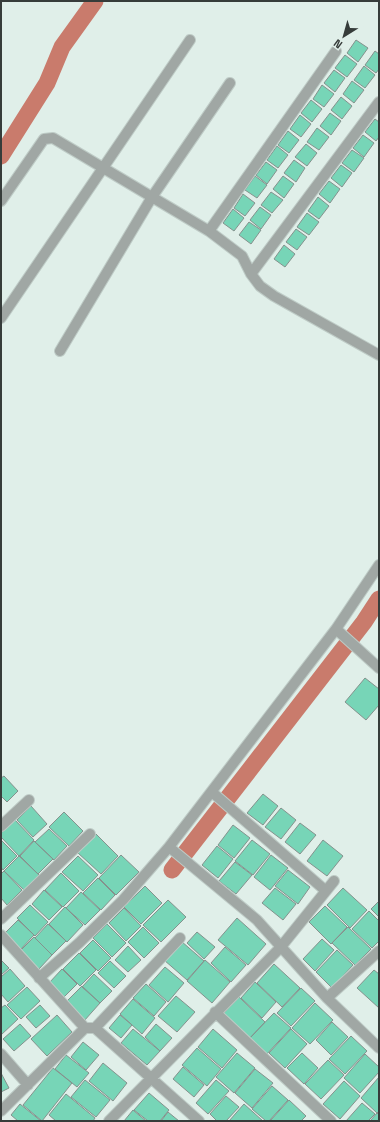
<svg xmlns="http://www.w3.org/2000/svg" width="380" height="1122" viewBox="0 0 380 1122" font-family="'Space Grotesk',sans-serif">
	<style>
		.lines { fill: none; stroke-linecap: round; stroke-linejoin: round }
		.canal { stroke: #c97b6c; stroke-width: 17 }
		.building { fill: #77d5b7; stroke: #84928d }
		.minor-casing { stroke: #becbc6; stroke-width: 12 }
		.minor { stroke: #a0a7a4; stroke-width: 10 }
	</style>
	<rect width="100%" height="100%" fill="#e0efe9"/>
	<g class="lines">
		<!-- canal -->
		<path class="canal" d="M 1,156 L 47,83 L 62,47 L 95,1
			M 172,870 L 364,622 L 379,599"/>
	</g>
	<!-- building -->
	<path class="building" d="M 356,40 L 368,48 L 358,62 L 347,53 Z
		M 375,51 L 379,54 L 379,69 L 376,73 L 365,65 Z
		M 345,55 L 357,64 L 347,77 L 335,68 Z
		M 364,66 L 375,75 L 365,88 L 354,80 Z
		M 334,70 L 345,78 L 335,92 L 324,83 Z
		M 352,81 L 364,90 L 354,103 L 343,94 Z
		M 322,85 L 334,94 L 324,107 L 313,99 Z
		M 341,97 L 352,106 L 342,119 L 331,110 Z
		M 311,100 L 322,109 L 312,122 L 301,113 Z
		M 330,113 L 341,121 L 331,135 L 320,126 Z
		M 300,115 L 311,124 L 301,137 L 290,129 Z
		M 375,119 L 379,122 L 379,137 L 376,141 L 365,132 Z
		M 317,128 L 329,137 L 319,150 L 307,142 Z
		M 288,131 L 299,140 L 289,153 L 278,145 Z
		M 363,135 L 374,143 L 364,157 L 353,148 Z
		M 306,144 L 317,153 L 307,166 L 295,157 Z
		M 277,146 L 288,155 L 278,168 L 267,160 Z
		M 352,150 L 364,158 L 354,172 L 342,163 Z
		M 294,160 L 305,168 L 296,182 L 284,173 Z
		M 266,162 L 277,170 L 267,184 L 256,175 Z
		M 341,165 L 352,173 L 342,187 L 331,178 Z
		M 255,176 L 267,185 L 257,198 L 245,190 Z
		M 283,176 L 294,184 L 284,198 L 273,189 Z
		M 329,181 L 340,189 L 330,203 L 319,194 Z
		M 271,192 L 283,200 L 272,213 L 261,205 Z
		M 243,194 L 255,203 L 245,216 L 234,208 Z
		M 318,197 L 329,206 L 319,219 L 308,211 Z
		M 260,207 L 271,215 L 261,229 L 250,220 Z
		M 233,209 L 244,218 L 234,231 L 223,223 Z
		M 307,213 L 319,222 L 309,235 L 297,227 Z
		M 249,222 L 261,230 L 251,244 L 239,235 Z
		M 296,229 L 307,237 L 297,250 L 286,242 Z
		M 284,245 L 295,254 L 285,267 L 274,259 Z
		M 365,678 L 379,689 L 379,705 L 366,720 L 345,702 Z
		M 4,776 L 18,791 L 7,802 L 1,796 L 1,778 Z
		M 263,794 L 278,806 L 263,825 L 247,813 Z
		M 31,806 L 47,824 L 33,837 L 17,820 Z
		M 281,808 L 296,820 L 281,839 L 265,827 Z
		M 64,812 L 83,831 L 69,846 L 49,827 Z
		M 15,820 L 34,840 L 19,856 L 1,837 L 1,833 Z
		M 300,823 L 316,835 L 300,854 L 285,842 Z
		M 233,825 L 250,838 L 234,858 L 218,845 Z
		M 49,829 L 67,846 L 54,860 L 35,842 Z
		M 96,834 L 118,856 L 101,874 L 78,853 Z
		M 1,840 L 17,856 L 3,870 L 1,867 Z
		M 252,840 L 270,854 L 253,875 L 235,861 Z
		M 323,840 L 343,856 L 327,876 L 307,861 Z
		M 34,841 L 53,859 L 38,874 L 20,856 Z
		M 217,846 L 233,859 L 218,878 L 202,865 Z
		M 121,855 L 139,872 L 116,895 L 99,878 Z
		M 271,855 L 288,868 L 270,890 L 254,877 Z
		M 19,856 L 39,875 L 24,890 L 4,871 Z
		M 78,856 L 98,875 L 83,891 L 62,872 Z
		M 235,862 L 252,875 L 236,894 L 219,881 Z
		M 288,870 L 310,887 L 298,904 L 275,886 Z
		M 4,871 L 22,890 L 7,905 L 1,898 L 1,874 Z
		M 61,873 L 79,891 L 63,907 L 45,890 Z
		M 98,878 L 115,895 L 101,910 L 83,893 Z
		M 145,886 L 162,903 L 141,924 L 124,907 Z
		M 275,888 L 296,904 L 283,920 L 262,903 Z
		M 343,888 L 367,910 L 350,928 L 327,905 Z
		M 44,890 L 62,907 L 49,920 L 32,904 Z
		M 81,892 L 100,910 L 85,925 L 66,908 Z
		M 168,900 L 186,917 L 161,942 L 143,925 Z
		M 379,901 L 379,917 L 371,909 Z
		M 30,905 L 48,922 L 35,936 L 17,918 Z
		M 325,906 L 347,927 L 331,944 L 309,922 Z
		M 65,907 L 83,925 L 67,942 L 49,924 Z
		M 124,908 L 141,926 L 126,941 L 109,923 Z
		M 369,911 L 379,921 L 379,941 L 372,948 L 352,929 Z
		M 237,918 L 266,944 L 248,965 L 218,940 Z
		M 18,920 L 34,935 L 20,950 L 4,934 Z
		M 48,924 L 66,941 L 52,955 L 35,938 Z
		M 107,924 L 126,943 L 112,957 L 93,938 Z
		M 143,927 L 159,943 L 144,958 L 128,942 Z
		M 348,927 L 371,949 L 355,965 L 332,943 Z
		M 197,932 L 215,947 L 204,959 L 187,943 Z
		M 34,937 L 52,955 L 39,969 L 20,951 Z
		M 322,939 L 334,950 L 315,971 L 303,959 Z
		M 93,940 L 111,958 L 98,971 L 80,953 Z
		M 181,941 L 204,961 L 187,980 L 164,960 Z
		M 128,946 L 141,960 L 128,972 L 115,960 Z
		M 225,947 L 246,965 L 231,982 L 211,963 Z
		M 337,950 L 353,965 L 332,988 L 316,972 Z
		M 79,953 L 96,970 L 80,986 L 63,969 Z
		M 1,960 L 9,968 L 1,975 Z
		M 205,960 L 230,982 L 212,1003 L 187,981 Z
		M 110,961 L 126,976 L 114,988 L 98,973 Z
		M 274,964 L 300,988 L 282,1007 L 257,983 Z
		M 165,967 L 184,983 L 168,1002 L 149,985 Z
		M 10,969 L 25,986 L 8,1002 L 1,994 L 1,977 Z
		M 62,969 L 77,984 L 63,998 L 49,983 Z
		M 374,970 L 379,974 L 379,1008 L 357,988 Z
		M 94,974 L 112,991 L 100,1003 L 82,987 Z
		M 255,982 L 276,1002 L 262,1018 L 241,998 Z
		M 146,984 L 166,1002 L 154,1016 L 133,998 Z
		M 82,986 L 100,1003 L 84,1021 L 65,1003 Z
		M 27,987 L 40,1001 L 21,1019 L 7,1005 Z
		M 301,988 L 315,1001 L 291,1026 L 277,1013 Z
		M 176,996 L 195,1012 L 177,1032 L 158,1016 Z
		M 239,997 L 265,1022 L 249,1039 L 222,1015 Z
		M 133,999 L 155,1018 L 142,1034 L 120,1014 Z
		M 315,1003 L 333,1020 L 310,1044 L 292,1028 Z
		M 5,1005 L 18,1019 L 1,1035 L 1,1008 Z
		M 40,1005 L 50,1016 L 36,1028 L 26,1017 Z
		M 274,1013 L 291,1028 L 266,1055 L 249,1039 Z
		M 57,1015 L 72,1032 L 47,1056 L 31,1039 Z
		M 120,1015 L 132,1025 L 121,1038 L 109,1028 Z
		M 332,1022 L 348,1037 L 331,1055 L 316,1040 Z
		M 20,1024 L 31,1036 L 14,1051 L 3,1039 Z
		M 156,1024 L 172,1038 L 160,1051 L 145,1037 Z
		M 133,1029 L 160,1051 L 147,1065 L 121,1043 Z
		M 213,1029 L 237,1050 L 222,1068 L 198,1047 Z
		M 291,1029 L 307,1044 L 285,1068 L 269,1053 Z
		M 351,1036 L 367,1051 L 345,1074 L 329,1059 Z
		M 83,1042 L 99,1055 L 86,1070 L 71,1057 Z
		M 197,1048 L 221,1069 L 207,1086 L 182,1065 Z
		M 237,1053 L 255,1068 L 234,1093 L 216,1077 Z
		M 302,1053 L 318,1068 L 304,1084 L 287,1068 Z
		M 365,1054 L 379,1067 L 379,1072 L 360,1093 L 344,1078 Z
		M 66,1055 L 89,1073 L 77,1087 L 55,1069 Z
		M 328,1060 L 344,1075 L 321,1099 L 305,1084 Z
		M 103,1063 L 127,1083 L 113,1101 L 89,1081 Z
		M 183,1067 L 204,1085 L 194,1097 L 173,1079 Z
		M 53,1068 L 72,1083 L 42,1121 L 23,1105 Z
		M 255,1069 L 273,1083 L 252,1108 L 235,1093 Z
		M 1,1073 L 9,1088 L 1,1092 Z
		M 379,1077 L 379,1111 L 377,1113 L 361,1098 Z
		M 85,1080 L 110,1100 L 96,1117 L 71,1097 Z
		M 216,1080 L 229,1091 L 208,1114 L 196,1103 Z
		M 344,1081 L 360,1096 L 340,1119 L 323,1104 Z
		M 272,1086 L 288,1100 L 269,1121 L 266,1121 L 252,1109 Z
		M 149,1093 L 169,1110 L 160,1121 L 148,1121 L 134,1110 Z
		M 66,1094 L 95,1118 L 93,1121 L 56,1121 L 49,1115 Z
		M 226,1096 L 239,1107 L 226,1121 L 217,1121 L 210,1114 Z
		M 289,1100 L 306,1116 L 301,1121 L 270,1121 Z
		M 362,1103 L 375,1114 L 368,1121 L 346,1121 Z
		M 20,1104 L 41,1121 L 18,1121 L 11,1115 Z
		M 244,1104 L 263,1121 L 229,1121 Z
		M 133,1110 L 146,1121 L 124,1121 Z
		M 168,1112 L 179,1121 L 161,1121 Z
		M 377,1113 L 379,1115 L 379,1121 L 370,1121 Z"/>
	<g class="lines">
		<defs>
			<path id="minor" d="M 1,201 L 44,139 L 53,138 L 209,231 L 242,256 L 251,274 L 260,286 L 274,296 L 379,355
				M 209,231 L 336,51
				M 251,274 L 379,102
				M 1,318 L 190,40
				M 60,351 L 152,197 L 230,83
				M 336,629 L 379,668
				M 213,793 L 326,891
				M 1,826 L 29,800
				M 169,847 L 257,920 L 327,998 L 379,1048
				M 1,919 L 90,834
				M 1,935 L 85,1028
				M 39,978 L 79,943 L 123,900 L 169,847 L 336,629 L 379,565
				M 327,998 L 379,951
				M 215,1012 L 331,1121
				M 95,1028 L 199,1121
				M 1,1054 L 28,1085
				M 1,1111 L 85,1028 L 95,1028 L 180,938
				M 109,1121 L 280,948 L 334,881"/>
		</defs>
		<!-- minor casing -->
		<use href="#minor" class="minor-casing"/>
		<!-- minor -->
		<use href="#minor" class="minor"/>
	</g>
	<!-- border -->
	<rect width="380" height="1122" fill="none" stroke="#363c3a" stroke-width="4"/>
	<!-- north arrow -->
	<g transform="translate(344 36) rotate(217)" stroke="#e0efe9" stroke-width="3" paint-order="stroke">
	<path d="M0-3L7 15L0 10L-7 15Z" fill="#363c3a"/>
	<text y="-6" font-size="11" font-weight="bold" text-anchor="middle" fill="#363c3a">N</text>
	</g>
</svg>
